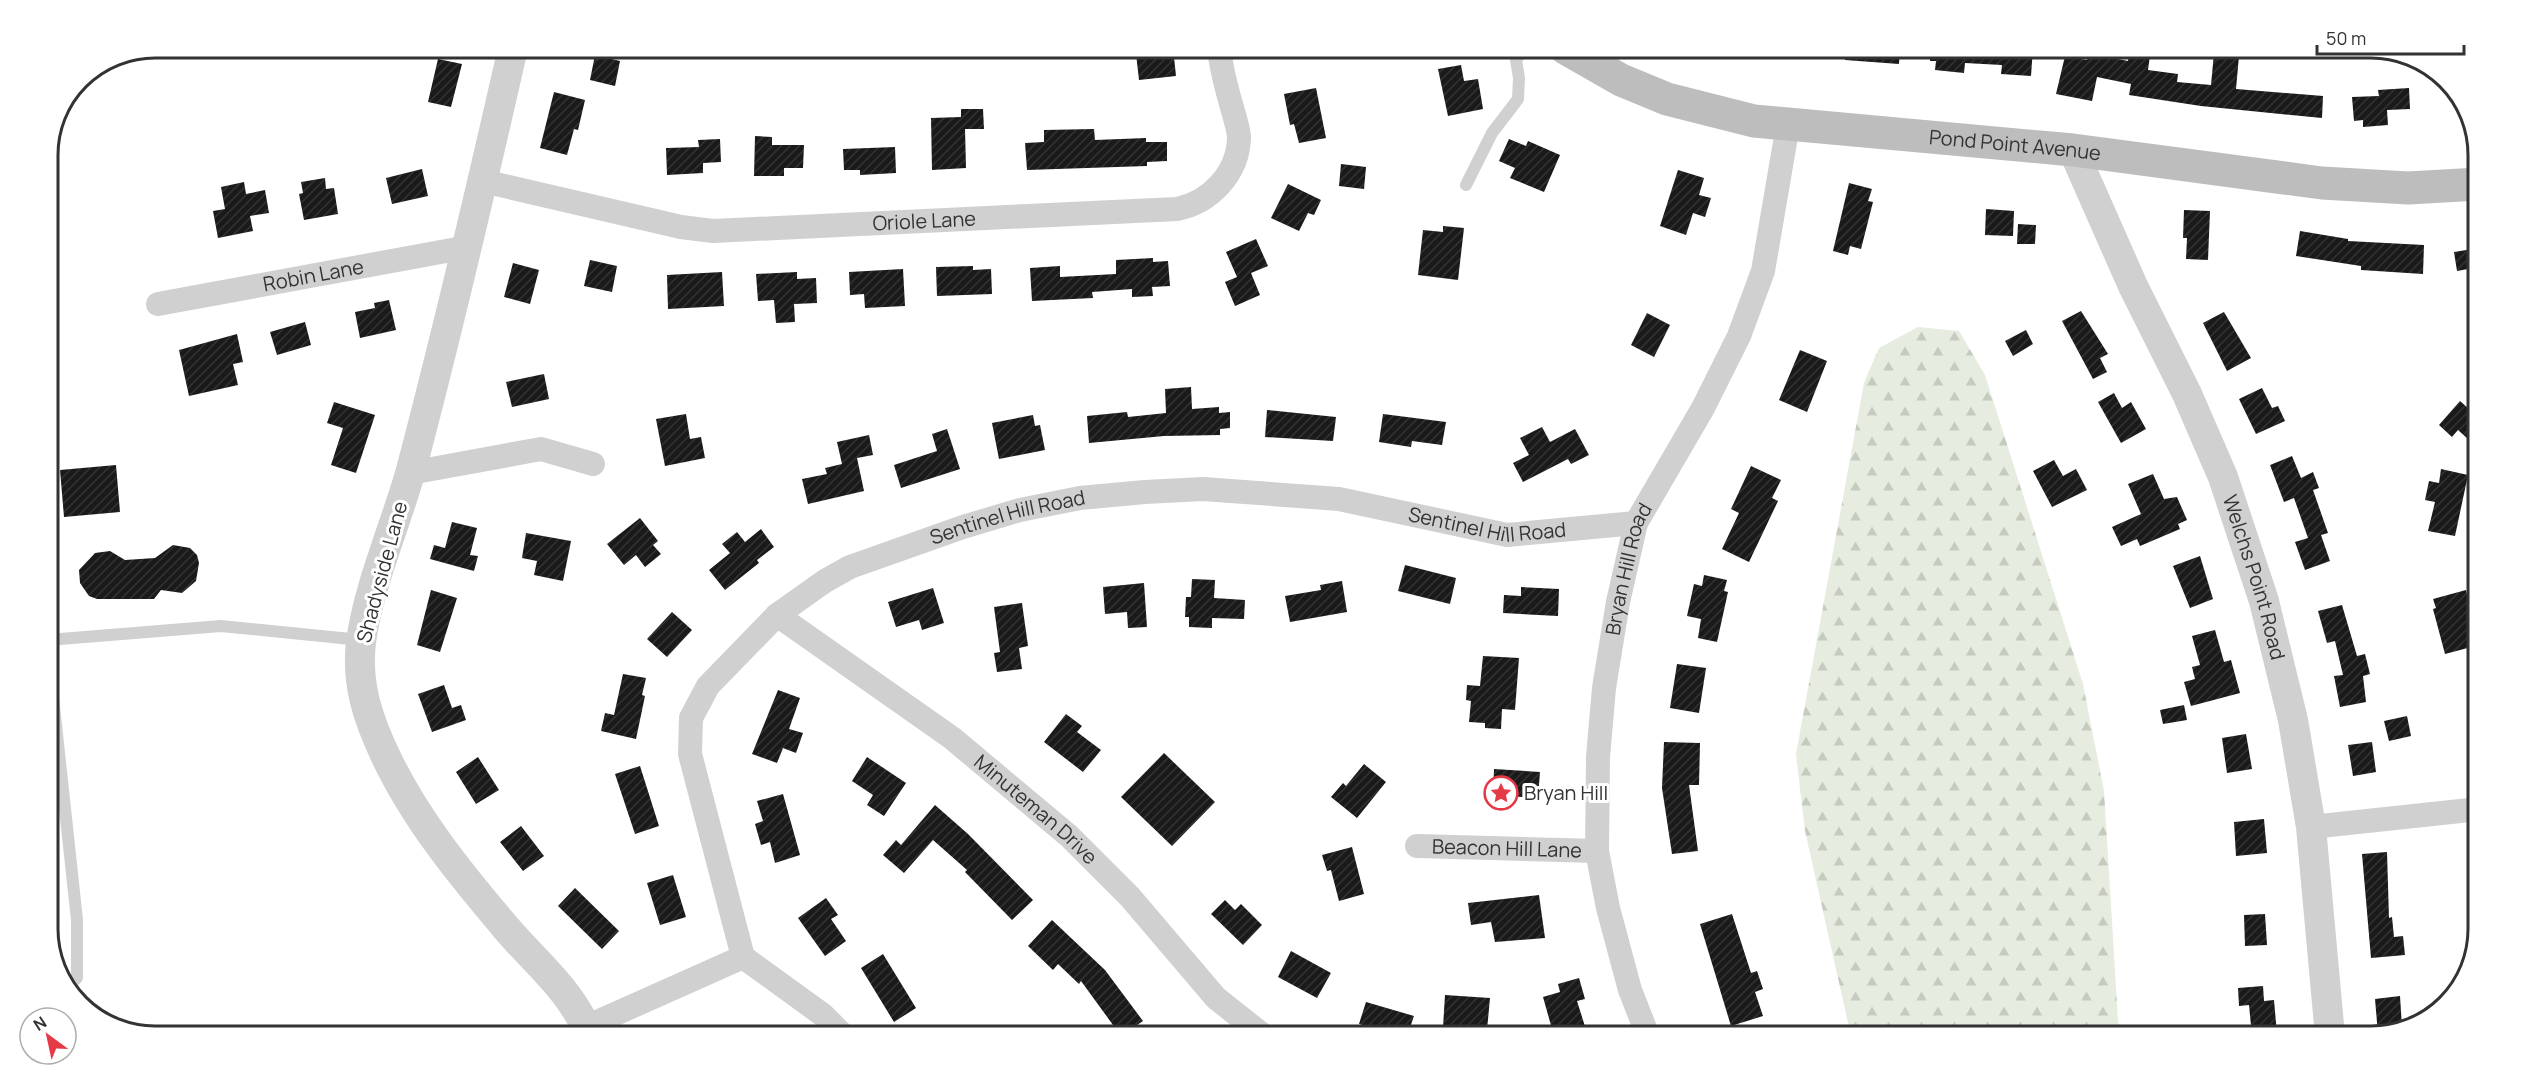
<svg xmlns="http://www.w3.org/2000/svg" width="2527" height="1084" viewBox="0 0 2527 1084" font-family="Manrope,sans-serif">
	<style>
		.forest { fill: url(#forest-firs) }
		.building { fill: url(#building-hatch) }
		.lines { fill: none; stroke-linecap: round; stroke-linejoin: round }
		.service { stroke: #d0d0d0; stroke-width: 12 }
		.minor { stroke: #d0d0d0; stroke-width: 24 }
		.tertiary { stroke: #d0d0d0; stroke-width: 30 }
		.secondary { stroke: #bdbdbd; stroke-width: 33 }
		.labels { text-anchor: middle; stroke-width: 6; stroke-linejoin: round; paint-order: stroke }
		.street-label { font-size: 20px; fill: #333; stroke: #fff }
		.poi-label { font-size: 20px; fill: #333; stroke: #fff; text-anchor: start }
		.rim { fill: none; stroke: #333; stroke-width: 3 }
	</style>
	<defs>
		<pattern id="forest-firs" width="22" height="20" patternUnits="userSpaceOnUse" patternTransform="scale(1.5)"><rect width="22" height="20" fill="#e6ecdf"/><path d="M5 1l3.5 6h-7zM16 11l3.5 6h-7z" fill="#c6cbc0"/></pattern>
		<pattern id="building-hatch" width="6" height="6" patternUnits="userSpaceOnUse" patternTransform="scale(1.5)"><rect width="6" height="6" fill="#1a1a1a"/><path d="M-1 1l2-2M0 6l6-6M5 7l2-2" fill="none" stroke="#333"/></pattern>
	</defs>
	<rect width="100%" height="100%" fill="#fff"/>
	<!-- forest -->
	<path class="forest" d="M 1918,327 L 1959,331 L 1985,375 L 2083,684 L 2104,791 L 2119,1036 L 1851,1036 L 1805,831 L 1796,754 L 1864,383 L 1879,348 Z"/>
	<!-- building -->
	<path class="building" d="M 1144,48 L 1173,48 L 1176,76 L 1139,80 L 1136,54 L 1144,53 Z
		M 1845,48 L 1900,48 L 1899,64 L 1845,60 Z
		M 1930,48 L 2033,48 L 2031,76 L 2001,74 L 2002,65 L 1965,63 L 1964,73 L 1935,70 L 1936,61 L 1930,61 Z
		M 2130,48 L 2151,48 L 2148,70 L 2178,74 L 2177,82 L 2211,85 L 2214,53 L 2239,56 L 2236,89 L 2323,96 L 2322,118 L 2201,106 L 2129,95 L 2131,84 L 2097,77 L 2092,101 L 2056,94 L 2065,56 L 2087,60 L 2089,53 L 2128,61 Z
		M 595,55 L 620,61 L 615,86 L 590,80 Z
		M 438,59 L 462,64 L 451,107 L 428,102 Z
		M 1461,65 L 1464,81 L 1478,79 L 1483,109 L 1448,116 L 1438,69 Z
		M 1316,88 L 1326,138 L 1299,143 L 1294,124 L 1290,125 L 1284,94 Z
		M 2409,88 L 2410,109 L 2387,110 L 2388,125 L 2363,127 L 2363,120 L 2354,121 L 2352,97 L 2379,96 L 2378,90 Z
		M 554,92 L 585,100 L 578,130 L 574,129 L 567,155 L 540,148 Z
		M 961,109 L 983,109 L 984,129 L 965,129 L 966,168 L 932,170 L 931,118 L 961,117 Z
		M 1094,129 L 1095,140 L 1146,138 L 1146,142 L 1167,142 L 1167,161 L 1147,162 L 1147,166 L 1027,170 L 1025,143 L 1044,142 L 1044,130 Z
		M 755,136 L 772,137 L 772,145 L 804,145 L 803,168 L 784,168 L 784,176 L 754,176 Z
		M 720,139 L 721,162 L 703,163 L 703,173 L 667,175 L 666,148 L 699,147 L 698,140 Z
		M 1509,139 L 1526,146 L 1528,141 L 1560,155 L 1544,192 L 1510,178 L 1515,168 L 1499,161 Z
		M 895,147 L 896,173 L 860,175 L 860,170 L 844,170 L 843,149 Z
		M 1341,164 L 1366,167 L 1364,189 L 1339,186 Z
		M 422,169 L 428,196 L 392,204 L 386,178 Z
		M 1678,170 L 1704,178 L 1699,195 L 1711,198 L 1705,217 L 1693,213 L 1686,235 L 1660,226 Z
		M 325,178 L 326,189 L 334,188 L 338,214 L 304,220 L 299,194 L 303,193 L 301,182 Z
		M 244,182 L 246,194 L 265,190 L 269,213 L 250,216 L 253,231 L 218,238 L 213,211 L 225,209 L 221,187 Z
		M 1849,183 L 1872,189 L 1868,201 L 1873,202 L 1861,249 L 1850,246 L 1848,255 L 1833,251 Z
		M 1288,184 L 1321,200 L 1314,215 L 1308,213 L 1299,231 L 1271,218 Z
		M 1986,209 L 2014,211 L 2013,236 L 1985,235 Z
		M 2184,210 L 2210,211 L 2208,260 L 2186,259 L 2187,238 L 2183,238 Z
		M 2018,224 L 2036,225 L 2035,244 L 2017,244 Z
		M 1443,226 L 1464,228 L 1458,280 L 1418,275 L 1423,230 L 1443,232 Z
		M 2300,231 L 2348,239 L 2348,241 L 2424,245 L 2423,274 L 2361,270 L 2361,266 L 2296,256 Z
		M 1256,239 L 1268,266 L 1251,273 L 1260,295 L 1235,306 L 1225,282 L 1237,277 L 1226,252 Z
		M 2479,248 L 2479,267 L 2457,271 L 2454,252 Z
		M 1153,258 L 1153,262 L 1168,261 L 1170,286 L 1152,287 L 1153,296 L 1132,297 L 1132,289 L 1092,292 L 1093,298 L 1032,301 L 1030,268 L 1060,266 L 1060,277 L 1116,274 L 1116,260 Z
		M 590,260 L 617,266 L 612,292 L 584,286 Z
		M 513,263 L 539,270 L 530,304 L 504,297 Z
		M 973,266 L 973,270 L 991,269 L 992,294 L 937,296 L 936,267 Z
		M 903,269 L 905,306 L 865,308 L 864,294 L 850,295 L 849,272 Z
		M 722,272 L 724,306 L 668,309 L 667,275 Z
		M 797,272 L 797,279 L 816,278 L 817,303 L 794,304 L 795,322 L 776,323 L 774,300 L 758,301 L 756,274 Z
		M 389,300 L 396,330 L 360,338 L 355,312 L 375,308 L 374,303 Z
		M 2081,311 L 2108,354 L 2100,358 L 2107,372 L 2093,379 L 2062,321 Z
		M 2224,312 L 2251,358 L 2227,371 L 2203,323 Z
		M 1647,313 L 1670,325 L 1654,357 L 1631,345 Z
		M 305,322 L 311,345 L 277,355 L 270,332 Z
		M 2026,330 L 2033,344 L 2013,356 L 2005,341 Z
		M 237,334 L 243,362 L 233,364 L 238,385 L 189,396 L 179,350 Z
		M 1800,350 L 1827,361 L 1807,412 L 1779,400 Z
		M 544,374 L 549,399 L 512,407 L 506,382 Z
		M 1191,387 L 1192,409 L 1219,407 L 1219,413 L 1230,412 L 1230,428 L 1220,429 L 1220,435 L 1164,436 L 1089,443 L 1087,416 L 1127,412 L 1128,417 L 1166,413 L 1165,389 Z
		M 2262,388 L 2272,408 L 2278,406 L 2285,421 L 2256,434 L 2239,399 Z
		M 2114,393 L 2122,408 L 2131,402 L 2146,429 L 2121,443 L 2098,402 Z
		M 2460,401 L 2479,418 L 2479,449 L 2458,430 L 2452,437 L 2439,425 Z
		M 334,402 L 375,415 L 356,473 L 331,465 L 343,428 L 327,423 Z
		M 1267,410 L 1336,417 L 1333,441 L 1265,437 Z
		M 686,414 L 690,439 L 701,437 L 705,458 L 665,466 L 656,419 Z
		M 1383,414 L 1446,422 L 1442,445 L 1412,441 L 1411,447 L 1379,442 Z
		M 1033,415 L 1035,426 L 1040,425 L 1045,450 L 999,459 L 992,423 Z
		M 1542,427 L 1550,442 L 1575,429 L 1589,455 L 1571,464 L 1568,459 L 1523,482 L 1513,463 L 1529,455 L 1520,438 Z
		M 947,429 L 960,469 L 901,488 L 894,465 L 937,451 L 932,434 Z
		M 869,435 L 873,455 L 857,458 L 864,491 L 808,504 L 802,479 L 827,474 L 825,468 L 842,464 L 837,442 Z
		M 2292,456 L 2301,478 L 2313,472 L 2319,488 L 2313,490 L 2328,533 L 2321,535 L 2330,561 L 2305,570 L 2295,542 L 2308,538 L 2294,498 L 2284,502 L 2270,465 Z
		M 2054,460 L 2063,476 L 2076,469 L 2087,490 L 2052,507 L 2033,471 Z
		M 116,465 L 120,512 L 64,517 L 60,470 Z
		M 1751,466 L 1781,480 L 1772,498 L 1778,501 L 1749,562 L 1722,549 L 1739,513 L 1731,509 Z
		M 2441,469 L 2468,475 L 2455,536 L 2428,531 L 2435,502 L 2425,500 L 2429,481 L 2439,483 Z
		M 2153,474 L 2164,499 L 2177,497 L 2187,520 L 2178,524 L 2180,529 L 2140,546 L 2137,539 L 2121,546 L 2112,527 L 2141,514 L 2128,484 Z
		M 640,518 L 658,541 L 653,545 L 661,554 L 645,567 L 636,555 L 624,565 L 607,544 Z
		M 452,522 L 477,528 L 470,555 L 478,556 L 474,571 L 430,559 L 434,545 L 445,548 Z
		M 761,529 L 774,547 L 757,560 L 759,563 L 725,590 L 709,570 L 730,553 L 722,544 L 737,532 L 745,542 Z
		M 526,533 L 571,541 L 563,581 L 534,575 L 537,561 L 522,558 Z
		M 173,545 L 190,548 L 197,555 L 199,563 L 196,581 L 182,593 L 161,590 L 154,599 L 97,599 L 89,596 L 80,583 L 79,570 L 95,553 L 110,551 L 125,560 L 155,558 Z
		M 2200,556 L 2213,599 L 2190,608 L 2173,566 Z
		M 1405,565 L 1456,578 L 1450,604 L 1398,591 Z
		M 1704,575 L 1727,580 L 1724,591 L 1728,592 L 1717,642 L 1698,638 L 1701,619 L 1687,616 L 1694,584 L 1702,586 Z
		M 1192,579 L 1215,580 L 1214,598 L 1245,600 L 1244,619 L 1212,618 L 1212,628 L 1189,627 L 1189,617 L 1185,617 L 1186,597 L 1191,597 Z
		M 1342,581 L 1347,612 L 1290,622 L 1285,596 L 1321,590 L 1320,585 Z
		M 1144,583 L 1147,627 L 1128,628 L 1127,612 L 1105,614 L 1103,587 Z
		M 1521,587 L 1559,589 L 1558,616 L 1503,613 L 1504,595 L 1521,596 Z
		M 933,588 L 944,623 L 922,630 L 919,620 L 896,627 L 888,602 Z
		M 431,590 L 457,598 L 440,652 L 417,645 Z
		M 2466,590 L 2479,645 L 2445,654 L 2433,609 L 2436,608 L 2433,599 Z
		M 1022,603 L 1028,646 L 1019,648 L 1022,669 L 997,672 L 994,653 L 1000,652 L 994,607 Z
		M 2342,605 L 2357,656 L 2365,654 L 2370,674 L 2363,676 L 2366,702 L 2340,707 L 2334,676 L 2343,675 L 2335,641 L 2327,643 L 2318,611 Z
		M 672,612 L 692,630 L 667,657 L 647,639 Z
		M 2215,630 L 2224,662 L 2231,660 L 2240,693 L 2191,706 L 2184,682 L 2195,679 L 2192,667 L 2200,665 L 2192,636 Z
		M 1483,656 L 1519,658 L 1515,710 L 1502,709 L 1501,729 L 1485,728 L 1485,723 L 1469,722 L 1471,701 L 1466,700 L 1467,685 L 1480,686 Z
		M 1677,664 L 1706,668 L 1699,713 L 1670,708 Z
		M 623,674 L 646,678 L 642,695 L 645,696 L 636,739 L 601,731 L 605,713 L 614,715 Z
		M 444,685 L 452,708 L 461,705 L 466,720 L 432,732 L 418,694 Z
		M 778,690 L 800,698 L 789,729 L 803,733 L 796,753 L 783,748 L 777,763 L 752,754 Z
		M 2184,705 L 2187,720 L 2163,724 L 2160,710 Z
		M 1066,714 L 1082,726 L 1077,732 L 1101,750 L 1083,772 L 1044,742 Z
		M 2407,716 L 2411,736 L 2389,741 L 2384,721 Z
		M 2246,734 L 2252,769 L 2227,773 L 2222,738 Z
		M 1664,742 L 1700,743 L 1699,785 L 1689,785 L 1698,851 L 1672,854 L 1662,788 Z
		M 2372,742 L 2376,772 L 2353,776 L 2348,745 Z
		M 1164,753 L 1215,802 L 1172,846 L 1121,797 Z
		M 478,757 L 499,790 L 476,804 L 456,772 Z
		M 867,757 L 906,783 L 884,816 L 867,805 L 873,795 L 852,781 Z
		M 1364,764 L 1386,782 L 1357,818 L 1331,797 L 1343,783 L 1346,786 Z
		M 640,766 L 659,826 L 635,834 L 615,774 Z
		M 1494,769 L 1540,772 L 1538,798 L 1493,795 Z
		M 783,794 L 800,855 L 775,863 L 770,842 L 761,845 L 755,824 L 763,821 L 757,801 Z
		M 935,805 L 968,834 L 1033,900 L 1012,920 L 965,872 L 967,870 L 933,840 L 904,873 L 883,855 L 896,840 L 901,845 Z
		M 2264,819 L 2267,853 L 2236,856 L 2234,822 Z
		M 521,826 L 544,856 L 523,871 L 500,842 Z
		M 1352,847 L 1364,894 L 1339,901 L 1331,870 L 1327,871 L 1322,855 Z
		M 2387,852 L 2389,918 L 2392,917 L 2394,937 L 2403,936 L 2405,955 L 2371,958 L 2362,854 Z
		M 673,875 L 686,917 L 660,925 L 647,883 Z
		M 575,888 L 619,931 L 602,949 L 558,906 Z
		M 1539,895 L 1545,938 L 1495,942 L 1491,922 L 1471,925 L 1468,903 Z
		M 826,898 L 838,915 L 831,919 L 846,941 L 825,956 L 798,918 Z
		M 1225,900 L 1235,910 L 1241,904 L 1262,925 L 1243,945 L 1211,914 Z
		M 1732,914 L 1751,973 L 1757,971 L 1763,989 L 1755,992 L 1763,1016 L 1731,1026 L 1700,924 Z
		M 2265,914 L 2267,945 L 2245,946 L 2244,915 Z
		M 1052,920 L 1105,970 L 1143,1021 L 1121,1036 L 1081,981 L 1079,984 L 1058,964 L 1053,970 L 1028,946 Z
		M 1291,951 L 1331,973 L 1317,998 L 1278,977 Z
		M 883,954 L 916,1008 L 894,1022 L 861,968 Z
		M 1579,978 L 1585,999 L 1577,1001 L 1588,1036 L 1554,1036 L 1543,997 L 1560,992 L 1558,984 Z
		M 2263,986 L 2264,1001 L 2274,1000 L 2277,1034 L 2252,1036 L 2249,1005 L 2239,1006 L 2238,988 Z
		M 1445,995 L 1490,998 L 1487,1030 L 1443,1027 Z
		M 2400,996 L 2402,1027 L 2378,1034 L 2375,999 Z
		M 1366,1002 L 1414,1016 L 1407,1036 L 1399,1036 L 1359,1024 Z"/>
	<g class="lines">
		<!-- service -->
		<path class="service" d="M 1466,185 L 1492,133 L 1518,99 L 1519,78 L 1516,60 L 1525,48
			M 48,595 L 53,697 L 77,920 L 77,978 L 67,987
			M 48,640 L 221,626 L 361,640"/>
		<!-- minor -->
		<g class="minor">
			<path id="s1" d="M 483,181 L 681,227 L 713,231 L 1177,209 C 1211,202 1238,173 1239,138 C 1239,130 1235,119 1233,111 C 1227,90 1221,70 1219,48"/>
			<path id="s2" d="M 158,304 L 468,247"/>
			<path d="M 410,473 L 541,449 L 593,464"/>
			<path id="s3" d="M 777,615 L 952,738 L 1069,836 L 1130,897 L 1216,998 L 1264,1036"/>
			<path d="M 2311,827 L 2479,809"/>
			<path id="s4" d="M 1417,846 L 1597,851"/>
			<path id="s5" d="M 743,957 L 690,754 L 691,718 L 708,686 L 777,615 L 825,581 L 850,567 L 963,527 L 1020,510 L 1080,498 L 1145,492 L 1203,489 L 1339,499 L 1507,535 L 1636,523"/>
			<path d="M 586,1027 L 743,957 L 823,1015 L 844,1036"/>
			<path id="s6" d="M 1648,1036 L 1630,990 L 1608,908 L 1597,851 L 1598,757 L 1604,688 L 1618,602 L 1636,523 L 1703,408 L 1739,336 L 1763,271 L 1788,125"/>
		</g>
		<!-- tertiary -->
		<g class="tertiary">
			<path d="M 513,48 C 481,189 448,330 411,470 C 396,524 368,587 361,642 C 356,684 368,719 386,757 C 416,820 462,876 507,929 C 535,962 575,994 589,1036"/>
			<path id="s7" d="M 2073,150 L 2133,286 L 2187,394 L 2223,477 L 2264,601 L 2293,720 L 2311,827 L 2330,1036"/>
		</g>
		<!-- secondary -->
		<path class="secondary" id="s8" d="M 1565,48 L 1621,80 L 1667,99 L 1754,121 L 2073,150 L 2322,183 L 2408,188 L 2479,184"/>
	</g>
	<!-- icons -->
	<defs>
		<symbol id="sight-ring" viewBox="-11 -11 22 22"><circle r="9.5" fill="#fff" stroke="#e63946" stroke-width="1.5"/><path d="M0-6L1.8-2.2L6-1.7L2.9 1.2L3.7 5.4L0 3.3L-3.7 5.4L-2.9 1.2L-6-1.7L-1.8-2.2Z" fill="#e63946"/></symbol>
	</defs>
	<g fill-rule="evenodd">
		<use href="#sight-ring" x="1482" y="774" width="38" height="38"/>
	</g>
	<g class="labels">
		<!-- street labels -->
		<g class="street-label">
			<text dy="7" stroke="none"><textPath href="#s8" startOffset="466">Pond Point Avenue</textPath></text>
			<text dy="7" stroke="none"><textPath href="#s1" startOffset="447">Oriole Lane</textPath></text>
			<text dy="7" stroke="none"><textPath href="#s2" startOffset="158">Robin Lane</textPath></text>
			<text dy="7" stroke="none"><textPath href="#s5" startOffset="634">Sentinel Hill Road</textPath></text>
			<text dy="7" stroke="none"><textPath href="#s5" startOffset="1120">Sentinel Hill Road</textPath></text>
			<text dy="7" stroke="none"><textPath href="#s6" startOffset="477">Bryan Hill Road</textPath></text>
			<text transform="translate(382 572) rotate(-75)" y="7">Shadyside Lane</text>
			<text dy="7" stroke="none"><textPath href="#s7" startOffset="465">Welchs Point Road</textPath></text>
			<text dy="7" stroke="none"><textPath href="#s3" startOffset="324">Minuteman Drive</textPath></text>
			<text dy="7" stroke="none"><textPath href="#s4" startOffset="90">Beacon Hill Lane</textPath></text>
		</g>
		<!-- poi labels -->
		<g class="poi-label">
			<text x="1524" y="800">Bryan Hill</text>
		</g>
	</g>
	<!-- crop -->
	<path d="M0 0H2527V1084H0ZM155 58H2371A97 97 0 0 1 2468 155V929A97 97 0 0 1 2371 1026H155A97 97 0 0 1 58 929V155A97 97 0 0 1 155 58Z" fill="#fff" fill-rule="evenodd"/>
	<path class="rim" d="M155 58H2371A97 97 0 0 1 2468 155V929A97 97 0 0 1 2371 1026H155A97 97 0 0 1 58 929V155A97 97 0 0 1 155 58Z"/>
	<!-- north arrow -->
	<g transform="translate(48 1036) rotate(327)"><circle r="28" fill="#ffffff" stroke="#adadad" stroke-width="1.5"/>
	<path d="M0-4.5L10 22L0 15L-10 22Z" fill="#e63946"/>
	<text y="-9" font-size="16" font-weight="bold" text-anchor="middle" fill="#333333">N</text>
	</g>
	<!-- scale -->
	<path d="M2317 45v9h147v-9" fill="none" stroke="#333333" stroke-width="3"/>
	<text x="2326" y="45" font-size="18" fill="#333333" stroke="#ffffff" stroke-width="4.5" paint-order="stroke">50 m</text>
</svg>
